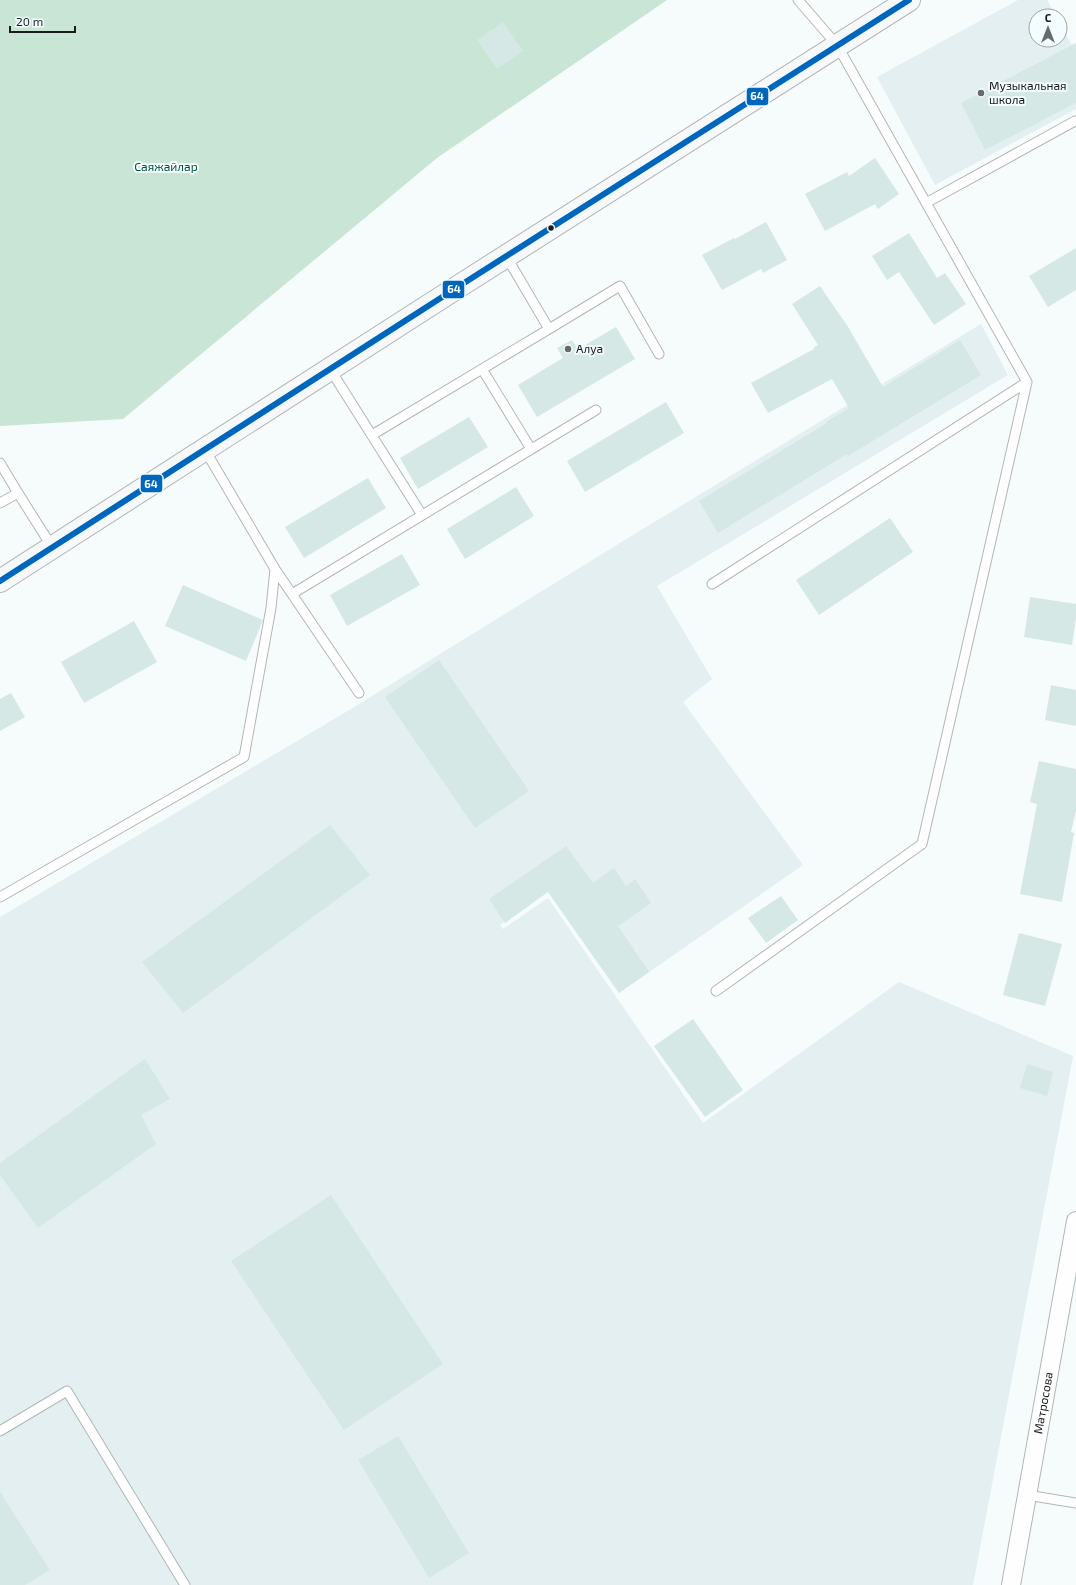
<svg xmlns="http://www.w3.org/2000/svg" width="1076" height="1585" viewBox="0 0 1076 1585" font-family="'Exo 2',sans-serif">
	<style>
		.built { fill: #e4eff2 }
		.green { fill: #c9e5d5 }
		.building { fill: #d5e8e6 }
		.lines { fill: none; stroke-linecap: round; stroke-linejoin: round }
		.lane-casing { stroke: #b2b6b7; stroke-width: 11 }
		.street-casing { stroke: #b2b6b7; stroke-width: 20 }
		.secondary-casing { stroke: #b2b6b7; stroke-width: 24 }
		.lane { stroke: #fefefe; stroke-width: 9 }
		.street { stroke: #fefefe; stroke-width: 18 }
		.secondary { stroke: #f6f8fa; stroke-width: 22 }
		.bus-1-casing { stroke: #f3fcfe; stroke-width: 9 }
		.bus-1 { stroke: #0065bd; stroke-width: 6 }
		.poi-dot { fill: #666a6b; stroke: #f3fcfe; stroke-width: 1.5 }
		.bus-dot { fill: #191c1d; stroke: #f3fcfe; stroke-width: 1.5 }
		.labels { text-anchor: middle; stroke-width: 4; stroke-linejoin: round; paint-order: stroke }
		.poi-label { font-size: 12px; fill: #191c1d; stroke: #f3fcfe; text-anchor: start }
		.park-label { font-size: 12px; fill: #005431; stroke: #f3fcfe }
		.street-label { font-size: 12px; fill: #191c1d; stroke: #f3fcfe }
		.line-badge { stroke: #f3fcfe; stroke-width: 1.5 }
		.badge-label { font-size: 11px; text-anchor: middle; font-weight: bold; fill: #fff }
	</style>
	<rect width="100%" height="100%" fill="#f6fbfb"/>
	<!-- built -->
	<path class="built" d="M 1018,0 L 1047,0 L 1056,16 L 1036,16 L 1036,40 L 1060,40 L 1060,23 L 1076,53 L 1076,109 L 935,185 L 877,77 Z
		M 981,324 L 1008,375 L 657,586 L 712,679 L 683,702 L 803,865 L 619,993 L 548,892 L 500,925 L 503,929 L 548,898 L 703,1123 L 899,982 L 1073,1056 L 973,1585 L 0,1585 L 0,917 L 351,709 L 628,538 Z"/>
	<!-- green -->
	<path class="green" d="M 0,0 L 667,0 L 437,158 L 123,419 L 0,426 Z"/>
	<!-- building -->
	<path class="building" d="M 503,22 L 523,51 L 497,69 L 477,40 Z
		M 1076,43 L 1076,103 L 985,150 L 961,103 Z
		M 875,158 L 899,194 L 878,209 L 875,204 L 825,231 L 805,194 L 847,172 L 849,176 Z
		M 766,222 L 787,260 L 763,273 L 761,269 L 722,290 L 702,255 L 734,238 L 735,239 Z
		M 909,233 L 937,278 L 945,273 L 966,304 L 934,325 L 899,272 L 887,280 L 872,256 Z
		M 1076,248 L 1076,290 L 1048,307 L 1029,276 Z
		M 820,286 L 848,327 L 883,387 L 960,340 L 981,375 L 848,456 L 847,454 L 718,533 L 699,501 L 827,423 L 826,422 L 849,408 L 832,379 L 768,413 L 751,383 L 814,349 L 814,347 L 818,345 L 792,304 Z
		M 616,327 L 635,359 L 537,417 L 518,385 L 563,358 L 557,348 L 572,340 L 578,349 Z
		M 666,402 L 684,433 L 585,492 L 567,461 Z
		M 469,417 L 488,447 L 418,489 L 400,458 Z
		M 368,478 L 386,508 L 304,558 L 285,527 Z
		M 516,487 L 534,516 L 465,559 L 447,529 Z
		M 890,518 L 913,552 L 819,615 L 796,580 Z
		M 402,554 L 420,585 L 347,626 L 330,595 Z
		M 183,585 L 263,620 L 246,661 L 165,626 Z
		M 1030,597 L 1076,604 L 1076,618 L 1072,645 L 1024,637 Z
		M 134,621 L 157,662 L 84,703 L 61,662 Z
		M 439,660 L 529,791 L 475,828 L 385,697 Z
		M 1051,685 L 1076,690 L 1076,726 L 1045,720 Z
		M 11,693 L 25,717 L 0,731 L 0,699 Z
		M 1039,761 L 1076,769 L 1076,810 L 1071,832 L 1074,833 L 1062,902 L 1020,894 L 1037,804 L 1030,802 Z
		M 330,825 L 370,875 L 183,1013 L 142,962 Z
		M 566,846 L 593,883 L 614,868 L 626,886 L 635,879 L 651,903 L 618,926 L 649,972 L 619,993 L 548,892 L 505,923 L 489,899 Z
		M 781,896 L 798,920 L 766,943 L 748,918 Z
		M 1019,933 L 1062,944 L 1045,1006 L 1003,995 Z
		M 693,1019 L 743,1090 L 705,1117 L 654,1046 Z
		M 145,1059 L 170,1099 L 141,1115 L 156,1144 L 38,1228 L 0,1175 L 0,1163 Z
		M 1027,1064 L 1053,1072 L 1047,1096 L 1020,1088 Z
		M 331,1195 L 443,1364 L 344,1430 L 231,1261 Z
		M 398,1436 L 469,1553 L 429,1578 L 358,1460 Z
		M 0,1492 L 50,1570 L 25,1585 L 0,1585 Z"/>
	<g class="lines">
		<defs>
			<path id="lane" d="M 926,203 L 1075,121
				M 549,329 L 620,286 L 659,354
				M 330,369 L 422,515
				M 482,369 L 531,449
				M 372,435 L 549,329 L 506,256
				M 0,463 L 18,493
				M 0,503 L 18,493 L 52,547
				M 275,569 L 359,693
				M 712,584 L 1027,382
				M 292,594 L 596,410
				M 0,897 L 244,757 L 271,608 L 275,569 L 205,450
				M 716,991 L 922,844 L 1027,382 L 837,45 L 798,0
				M 0,1431 L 67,1391 L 185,1585
				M 1027,1495 L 1076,1503"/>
			<g id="street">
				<path id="s1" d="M 1011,1585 L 1076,1221"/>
			</g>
			<path id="secondary" d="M 0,581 L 464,283 L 909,0"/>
		</defs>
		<!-- lane casing -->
		<use href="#lane" class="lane-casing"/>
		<!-- street casing -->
		<use href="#street" class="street-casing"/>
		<!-- secondary casing -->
		<use href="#secondary" class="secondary-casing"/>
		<!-- lane -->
		<use href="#lane" class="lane"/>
		<!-- street -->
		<use href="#street" class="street"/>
		<!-- secondary -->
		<use href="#secondary" class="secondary"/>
		<defs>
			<path id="bus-1" d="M 0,581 L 464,283 L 909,0"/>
		</defs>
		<!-- bus-1 casing -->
		<use href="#bus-1" class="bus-1-casing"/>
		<!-- bus-1 -->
		<use href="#bus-1" class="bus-1"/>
	</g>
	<!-- markers -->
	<g class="poi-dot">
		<circle cx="981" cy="93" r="4"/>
		<circle cx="568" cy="349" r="4"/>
	</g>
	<circle class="bus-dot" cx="551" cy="228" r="3.5"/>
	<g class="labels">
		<!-- poi labels -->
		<g class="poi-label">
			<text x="989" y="90">Музыкальная<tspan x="989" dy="14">школа</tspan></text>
			<text x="576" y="353">Алуа</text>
		</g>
		<!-- park labels -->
		<g class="park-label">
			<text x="166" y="171">Саяжайлар</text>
		</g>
		<!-- street labels -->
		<g class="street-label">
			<text dy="4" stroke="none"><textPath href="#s1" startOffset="185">Матросова</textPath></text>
		</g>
	</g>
	<g class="line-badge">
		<rect x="746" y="87" width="23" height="19" rx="4" fill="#0065bd"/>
		<rect x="442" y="280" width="23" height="19" rx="4" fill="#0065bd"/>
		<rect x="140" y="474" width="23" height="19" rx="4" fill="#0065bd"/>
	</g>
	<g class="badge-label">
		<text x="757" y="100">64</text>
		<text x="454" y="293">64</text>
		<text x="151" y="488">64</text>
	</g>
	<!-- north arrow -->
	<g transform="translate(1048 28)"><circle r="19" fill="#f3fcfe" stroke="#9ca2a4"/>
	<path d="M0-3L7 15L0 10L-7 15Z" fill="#666a6b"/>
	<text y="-6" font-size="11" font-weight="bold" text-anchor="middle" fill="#191c1d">С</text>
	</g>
	<!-- scale -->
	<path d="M10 26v6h65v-6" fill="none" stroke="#191c1d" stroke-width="2"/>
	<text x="16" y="26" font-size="12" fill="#191c1d" stroke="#f3fcfe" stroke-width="3" paint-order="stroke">20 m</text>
</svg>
